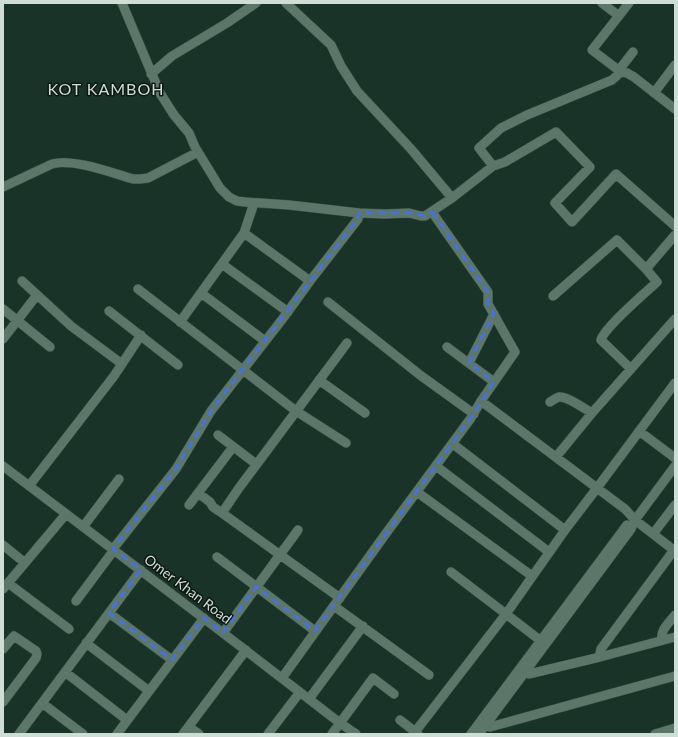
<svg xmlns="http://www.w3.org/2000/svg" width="678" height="737" viewBox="0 0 678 737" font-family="Lato,sans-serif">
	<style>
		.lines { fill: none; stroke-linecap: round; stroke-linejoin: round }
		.minor-casing { stroke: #384d43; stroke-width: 10 }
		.minor { stroke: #5c7769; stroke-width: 9 }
		.marked { fill: none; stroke: #4972d7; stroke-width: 3; stroke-dasharray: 8 5; stroke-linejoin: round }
		.labels { text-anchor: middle; stroke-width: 3; stroke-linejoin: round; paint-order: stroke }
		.street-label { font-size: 14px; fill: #ceddd5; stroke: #0d1813 }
		.quarter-label { font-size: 16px; letter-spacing: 1px; fill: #ceddd5; stroke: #0d1813 }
	</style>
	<rect width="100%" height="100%" fill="#1a3328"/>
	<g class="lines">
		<defs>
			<path id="minor" d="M 122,3 L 138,41 L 160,93 L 174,115 L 189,133 L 195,147 L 220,188 L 229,197 L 237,201 L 245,202 L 289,205 L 359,213 L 385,214 L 409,213 L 421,216 L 425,216 L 452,198 L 493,166 L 479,148 L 501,128 L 527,115 L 612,80 L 621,72
				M 286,3 L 331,45 L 341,66 L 357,91 L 411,149 L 452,198
				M 602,3 L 619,16
				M 629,3 L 592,50 L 621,72 L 627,73 L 634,77 L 675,109
				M 619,70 L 633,52
				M 151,74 L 172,56 L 227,23 L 256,3
				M 654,93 L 675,65
				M 493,166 L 505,162 L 556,132 L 590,167 L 555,203 L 572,222 L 616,174 L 675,226
				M 3,187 L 52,164 C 73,158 112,173 133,179 L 140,179 L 148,178 L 198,152
				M 244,233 L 310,281
				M 222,264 L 288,312
				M 22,281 L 71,326 L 122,364
				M 138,289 L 296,411 L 346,443
				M 201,293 L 265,341
				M 553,296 L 617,240 L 646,269 L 675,235
				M 328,302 L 420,375 L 474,414
				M 3,309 L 50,347
				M 109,311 L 178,365
				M 180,322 L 244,233 L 254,203
				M 3,339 L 37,295
				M 447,347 L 494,382
				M 469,363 L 494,314
				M 631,369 L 601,340 C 604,328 646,292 657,282 L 646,269
				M 319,380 L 365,413
				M 481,401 L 625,509 L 635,520 L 675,551
				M 550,402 C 553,400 556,398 559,397 C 567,396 585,409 592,413
				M 639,431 L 675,458
				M 218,435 L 256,464
				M 453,444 L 565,530
				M 556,457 L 592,413 L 675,319
				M 3,466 L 223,633 L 340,723 L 356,734
				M 436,466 L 549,552
				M 29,486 L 114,376 L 141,335
				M 417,492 L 532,576
				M 198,493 L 210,502 L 213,507 L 222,513
				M 189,505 L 233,447
				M 83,527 L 119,479
				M 653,534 L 675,505
				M 3,545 L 25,563
				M 113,549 L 176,469 L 211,411 L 284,317 L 310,281 L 358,219 L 359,213
				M 217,557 L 315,631
				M 8,583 L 69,629
				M 3,589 L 66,514
				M 340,598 L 222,513 L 239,488 L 347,343
				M 76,601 L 114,550
				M 334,606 L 429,675
				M 109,613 L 172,660
				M 223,633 L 298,530
				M 662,640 C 660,630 669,623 675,615
				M 541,641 L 506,614 L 565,530 L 597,488 L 675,383
				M 86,643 L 149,691
				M 3,649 L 13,637 L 14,636 L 36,651 L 37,654 L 36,658 L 3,702
				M 600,657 L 600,653 L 601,649 L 674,550
				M 65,672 L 127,720
				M 526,672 L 529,674 L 600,657 L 675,637
				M 282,678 L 387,532 L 471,418 L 481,401 L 515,352 L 488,304 L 488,292 L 432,212
				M 309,699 L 363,626
				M 42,703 L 83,734
				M 400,720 L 418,734
				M 486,725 L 490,727 L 675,676
				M 189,727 L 199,734
				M 415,732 L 506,614 L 451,572
				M 19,734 L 141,570
				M 117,734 L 204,618
				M 183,734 L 246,650
				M 268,734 L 300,692
				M 332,734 L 373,678 L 394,694
				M 471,734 L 627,525
				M 479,734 L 631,529 L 635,520 L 675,466
				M 655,734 L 675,728"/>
		</defs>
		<!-- minor casing -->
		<use href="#minor" class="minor-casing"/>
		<!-- minor -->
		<use href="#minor" class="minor"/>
	</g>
	<!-- marked area -->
	<path class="marked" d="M 432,212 L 488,292 L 488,304 L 494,314 L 469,363 L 494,382 L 471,418 L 315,631 L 256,587 L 223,633 L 204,618 L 172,660 L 109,613 L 141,570 L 113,549 L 176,469 L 211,411 L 358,219 L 359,213 L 409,213 L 425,216 Z"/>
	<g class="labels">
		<!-- street labels -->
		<g class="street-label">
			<text transform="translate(188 589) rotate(37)" y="5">Omer Khan Road</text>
		</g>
		<!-- quarter labels -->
		<g class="quarter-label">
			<text x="106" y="95">KOT KAMBOH</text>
		</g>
	</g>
	<!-- border -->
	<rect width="678" height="737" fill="none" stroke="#ceddd5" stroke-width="8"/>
</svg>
